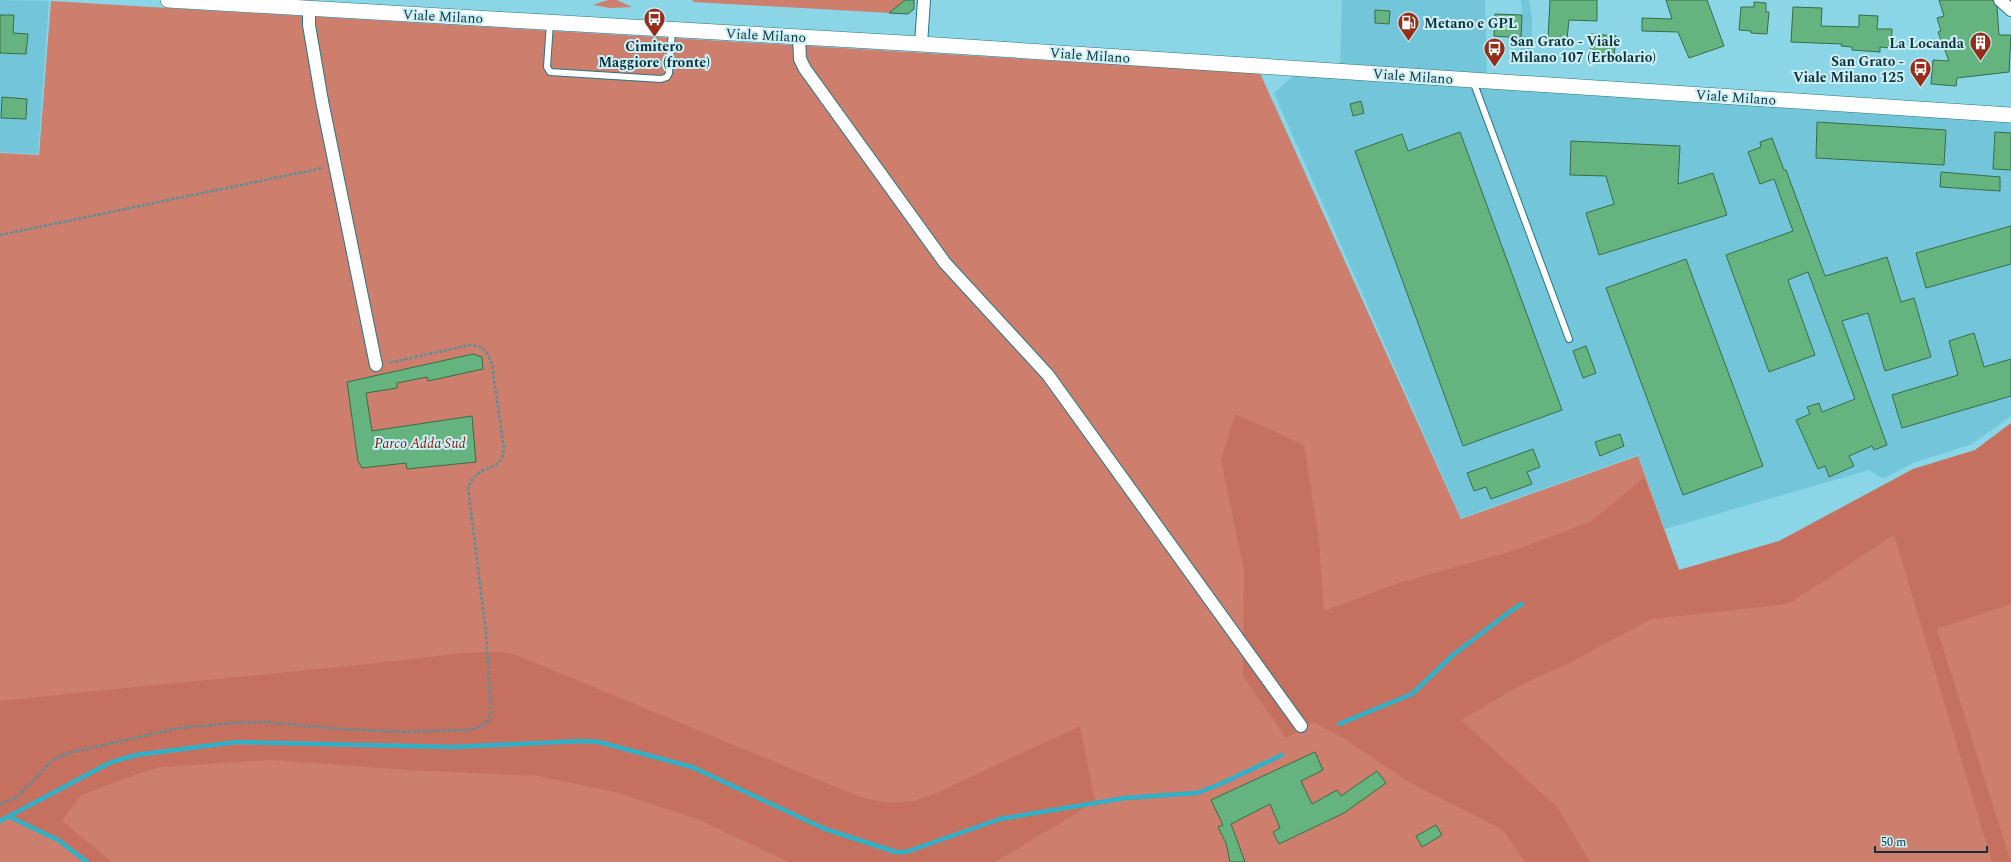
<svg xmlns="http://www.w3.org/2000/svg" width="2011" height="862" viewBox="0 0 2011 862" font-family="Spectral,serif">
	<style>
		.built { fill: #73c6d9 }
		.green { fill: #cd7e6c }
		.forest { fill: #c6715f }
		.lines { fill: none; stroke-linecap: round; stroke-linejoin: round }
		.stream { stroke: #31b1c8; stroke-width: 4.5 }
		.building { fill: #65b47f; stroke: #396b49 }
		.service-casing { stroke: #277685; stroke-width: 8 }
		.minor-casing { stroke: #277685; stroke-width: 14 }
		.tertiary-casing { stroke: #277685; stroke-width: 16 }
		.path { stroke: #57909d; stroke-width: 2.5; stroke-dasharray: 3 2; stroke-linecap: butt }
		.service { stroke: #fff; stroke-width: 6 }
		.minor { stroke: #fff; stroke-width: 12 }
		.tertiary { stroke: #fff; stroke-width: 15 }
		.labels { text-anchor: middle; stroke-width: 4; stroke-linejoin: round; paint-order: stroke }
		.street-label { font-size: 14px; fill: #123138; stroke: #ccf0f8 }
		.poi-label { font-size: 14px; font-weight: bold; fill: #123138; stroke: #ccf0f8; text-anchor: start }
		.park-label { font-size: 14px; font-style: italic; fill: #821b04; stroke: #ccf0f8 }
	</style>
	<rect width="100%" height="100%" fill="#8ad5e6"/>
	<!-- built -->
	<path class="built" d="M 0,0 L 49,1 L 38,154 L 0,152 Z
		M 1342,0 L 1485,0 L 1487,81 L 2011,117 L 2011,416 L 1972,444 L 1913,463 L 1883,479 L 1869,470 L 1665,529 L 1638,455 L 1461,518 L 1274,93 L 1309,62 L 1340,65 Z
		M 1521,0 L 1529,0 L 1532,19 L 1532,58 L 1520,57 L 1522,15 Z"/>
	<!-- green -->
	<path class="green" d="M 608,0 L 617,0 L 632,7 L 610,8 L 593,5 Z
		M 692,0 L 914,0 L 914,9 L 908,14 L 694,2 Z
		M 51,1 L 1260,73 L 1461,519 L 1638,456 L 1679,570 L 1781,542 L 1977,451 L 2011,427 L 2011,862 L 0,862 L 0,153 L 39,155 Z"/>
	<!-- forest -->
	<path class="forest" d="M 1235,414 L 1304,445 L 1319,540 L 1324,611 L 1399,583 L 1516,550 L 1592,521 L 1644,477 L 1679,570 L 1779,541 L 1913,469 L 1975,450 L 2011,423 L 2011,604 L 1937,629 L 2011,862 L 1992,862 L 1894,535 L 1788,604 L 1651,619 L 1572,662 L 1523,684 L 1461,720 L 1557,807 L 1590,862 L 1525,862 L 1503,830 L 1409,782 L 1346,740 L 1314,722 L 1286,738 L 1243,676 L 1244,570 L 1221,460 Z
		M 487,652 L 502,652 L 516,655 L 855,795 C 885,804 903,806 932,795 L 1080,726 L 1095,802 L 995,862 L 789,862 L 700,820 L 615,792 L 539,776 L 409,770 L 270,760 L 161,767 L 140,773 L 81,795 L 62,821 L 112,862 L 87,862 L 58,840 L 10,817 L 0,821 L 0,701 C 154,684 308,672 462,653 Z"/>
	<g class="lines">
		<!-- stream -->
		<path class="stream" d="M 1339,724 L 1412,694 L 1453,655 L 1512,610 L 1522,604
			M 10,817 L 58,840 L 87,862
			M 0,821 L 96,770 L 112,762 L 136,755 L 237,742 L 454,747 L 582,741 L 599,742 L 692,767 L 825,829 L 896,852 L 906,852 L 1000,819 L 1125,798 L 1197,793 L 1218,785 L 1282,755"/>
	</g>
	<!-- building -->
	<path class="building" d="M 905,0 L 914,0 L 914,9 L 908,14 L 889,13 Z
		M 1550,0 L 1597,0 L 1597,21 L 1569,20 L 1567,39 L 1548,38 Z
		M 1666,0 L 1707,0 L 1724,46 L 1689,58 L 1678,32 L 1642,31 L 1642,18 L 1672,19 Z
		M 1939,0 L 1993,0 L 1997,7 L 1999,35 L 2011,35 L 2009,72 L 1957,78 L 1956,86 L 1931,84 L 1933,60 L 1949,61 L 1938,32 L 1941,31 L 1937,18 L 1944,16 Z
		M 1754,2 L 1766,3 L 1766,12 L 1769,12 L 1767,34 L 1751,33 L 1751,31 L 1739,30 L 1741,7 L 1754,7 Z
		M 1793,7 L 1822,8 L 1821,26 L 1859,27 L 1859,15 L 1878,16 L 1877,29 L 1892,29 L 1891,48 L 1880,47 L 1880,52 L 1852,50 L 1852,47 L 1841,46 L 1842,44 L 1791,42 Z
		M 1375,10 L 1390,11 L 1389,24 L 1375,23 Z
		M 1495,14 L 1522,15 L 1521,38 L 1494,36 Z
		M 0,15 L 14,15 L 13,33 L 28,34 L 26,54 L 0,53 Z
		M 1591,34 L 1616,36 L 1614,56 L 1590,54 Z
		M 2,97 L 27,99 L 26,119 L 1,118 Z
		M 1361,101 L 1364,113 L 1353,116 L 1350,104 Z
		M 1817,122 L 1946,130 L 1944,165 L 1816,158 Z
		M 1460,132 L 1562,410 L 1463,446 L 1355,151 L 1402,134 L 1408,151 Z
		M 1995,132 L 2011,133 L 2011,170 L 1993,169 Z
		M 1772,138 L 1784,170 L 1786,170 L 1825,276 L 1887,257 L 1901,302 L 1914,298 L 1931,357 L 1885,371 L 1868,313 L 1842,321 L 1887,445 L 1874,450 L 1872,446 L 1849,456 L 1854,466 L 1829,477 L 1825,466 L 1818,469 L 1796,420 L 1810,414 L 1807,407 L 1819,403 L 1822,412 L 1855,399 L 1808,272 L 1788,280 L 1815,355 L 1769,372 L 1726,255 L 1793,231 L 1774,179 L 1760,184 L 1748,152 L 1761,147 L 1760,142 Z
		M 1571,141 L 1680,146 L 1678,184 L 1713,173 L 1727,215 L 1599,255 L 1586,213 L 1614,204 L 1606,176 L 1570,175 Z
		M 1941,172 L 2000,177 L 2000,191 L 1940,187 Z
		M 2011,226 L 2011,264 L 1926,288 L 1916,253 Z
		M 1686,259 L 1763,466 L 1683,495 L 1606,288 Z
		M 1974,333 L 1984,367 L 2011,359 L 2011,396 L 1902,428 L 1892,395 L 1958,375 L 1949,341 Z
		M 1586,346 L 1596,373 L 1583,378 L 1573,351 Z
		M 473,354 L 482,357 L 483,369 L 428,381 L 427,377 L 397,383 L 397,388 L 366,393 L 372,431 L 472,416 L 476,462 L 407,469 L 406,463 L 362,468 L 358,461 L 347,382 Z
		M 1620,434 L 1624,446 L 1600,456 L 1595,442 Z
		M 1533,449 L 1540,467 L 1527,472 L 1532,484 L 1491,499 L 1486,487 L 1474,491 L 1467,473 Z
		M 1315,752 L 1323,770 L 1301,781 L 1312,804 L 1337,790 L 1341,796 L 1377,771 L 1386,783 L 1344,813 L 1279,844 L 1273,832 L 1280,828 L 1270,804 L 1231,824 L 1245,862 L 1230,862 L 1226,843 L 1218,827 L 1223,825 L 1211,800 Z
		M 1436,825 L 1442,835 L 1422,847 L 1416,836 Z"/>
	<g class="lines">
		<defs>
			<path id="service" d="M 550,23 L 547,67 L 550,72 L 661,79 L 667,77 L 669,73 L 672,30
				M 1473,81 L 1569,339"/>
			<path id="minor" d="M 2000,0 L 2011,10
				M 309,9 L 309,25 L 322,101 L 376,365
				M 799,36 L 800,59 L 805,69 L 945,263 L 1048,375 L 1301,726
				M 921,44 L 924,0"/>
			<path id="tertiary" d="M 168,0 L 921,44 L 2011,115"/>
		</defs>
		<!-- service casing -->
		<use href="#service" class="service-casing"/>
		<!-- minor casing -->
		<use href="#minor" class="minor-casing"/>
		<!-- tertiary casing -->
		<use href="#tertiary" class="tertiary-casing"/>
		<!-- path -->
		<path class="path" d="M 0,235 L 323,168
			M 0,804 L 16,798 L 54,759 L 68,753 L 179,728 L 232,723 L 266,722 L 341,729 L 402,732 L 469,730 L 480,727 L 488,721 L 491,713 L 486,633 L 468,487 L 473,478 L 482,471 L 496,465 L 502,459 L 504,449 L 492,365 C 487,351 485,347 470,345 L 388,363"/>
		<!-- service -->
		<use href="#service" class="service"/>
		<!-- minor -->
		<use href="#minor" class="minor"/>
		<!-- tertiary -->
		<use href="#tertiary" class="tertiary"/>
	</g>
	<!-- icons -->
	<defs>
		<symbol id="bus-pin" viewBox="-11 -11 22 30"><path d="M0 17L-7.5 6A9.5 9.5 0 1 1 7.5 6Z" fill="#962d18" stroke="#ccf0f8"/><path d="M-5-6H5V4H4V6H2V4H-2V6H-4V4H-5ZM-3.5-4V0h7V-4ZM-3.5 1.2v1.5H-2V1.2ZM2 1.2v1.5H3.5V1.2Z" fill="#fff"/></symbol>
		<symbol id="fuel-pin" viewBox="-11 -11 22 30"><path d="M0 17L-7.5 6A9.5 9.5 0 1 1 7.5 6Z" fill="#962d18" stroke="#ccf0f8"/><path d="M-5.5-6h7V0h2V4h1.3V-2.5L3-4.5l.8-.8L6-3V5H2.5V1h-1V6h-7ZM-4.2-4.7v3.2H.2V-4.7Z" fill="#fff"/></symbol>
		<symbol id="building-pin" viewBox="-11 -11 22 30"><path d="M0 17L-7.5 6A9.5 9.5 0 1 1 7.5 6Z" fill="#962d18" stroke="#ccf0f8"/><path d="M-4-6H4V6H1V3H-1V6H-4ZM-2.5-4.3h1.7v1.8h-1.7ZM.8-4.3h1.7v1.8H.8ZM-2.5-1h1.7V.8h-1.7ZM.8-1h1.7V.8H.8Z" fill="#fff"/></symbol>
	</defs>
	<g fill-rule="evenodd">
		<use href="#bus-pin" x="642" y="6" width="25" height="34"/>
		<use href="#fuel-pin" x="1396" y="10" width="25" height="34"/>
		<use href="#building-pin" x="1968" y="30" width="25" height="34"/>
		<use href="#bus-pin" x="1482" y="36" width="25" height="34"/>
		<use href="#bus-pin" x="1908" y="56" width="25" height="34"/>
	</g>
	<g class="labels">
		<!-- street labels -->
		<g class="street-label">
			<text transform="translate(443 16) rotate(3)" y="5">Viale Milano</text>
			<text transform="translate(766 35) rotate(3)" y="5">Viale Milano</text>
			<text transform="translate(1090 55) rotate(4)" y="5">Viale Milano</text>
			<text transform="translate(1413 76) rotate(4)" y="5">Viale Milano</text>
			<text transform="translate(1736 97) rotate(4)" y="5">Viale Milano</text>
		</g>
		<!-- poi labels -->
		<g class="poi-label">
			<text x="1424" y="28">Metano e GPL</text>
			<text x="1510" y="46">San Grato - Viale<tspan x="1510" dy="16">Milano 107 (Erbolario)</tspan></text>
			<text x="1964" y="48" text-anchor="end">La Locanda</text>
			<text x="654" y="51" text-anchor="middle">Cimitero<tspan x="654" dy="16">Maggiore (fronte)</tspan></text>
			<text x="1904" y="66" text-anchor="end">San Grato -<tspan x="1904" dy="16">Viale Milano 125</tspan></text>
		</g>
		<!-- park labels -->
		<g class="park-label">
			<text x="420" y="448">Parco Adda Sud</text>
		</g>
	</g>
	<!-- scale -->
	<path d="M1875 846v6h112v-6" fill="none" stroke="#123138" stroke-width="2"/>
	<text x="1881" y="846" font-size="12" fill="#123138" stroke="#ccf0f8" stroke-width="3" paint-order="stroke">50 m</text>
</svg>
